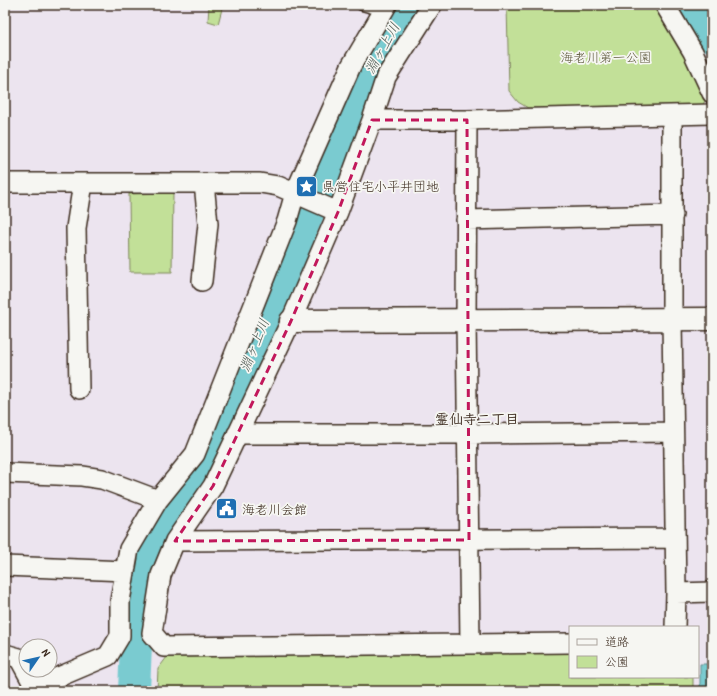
<svg xmlns="http://www.w3.org/2000/svg" width="717" height="696" viewBox="0 0 717 696" font-family="'Patrick Hand','Klee One',sans-serif">
	<style>
		.green { fill: #c2e098; stroke: #7e855b }
		.water { fill: #7acbd0; stroke: #618b89 }
		.lines { fill: none; stroke-linecap: round; stroke-linejoin: round }
		.river { stroke: #7acbd0; stroke-width: 32 }
		.service-casing { stroke: #3b2a1e; stroke-width: 13 }
		.minor-casing { stroke: #3b2a1e; stroke-width: 22 }
		.tertiary-casing { stroke: #3b2a1e; stroke-width: 25 }
		.service { stroke: #f6f6f2; stroke-width: 10 }
		.minor { stroke: #f6f6f2; stroke-width: 19 }
		.tertiary { stroke: #f6f6f2; stroke-width: 22 }
		.marked { fill: none; stroke: #c2185b; stroke-width: 3; stroke-dasharray: 8 5; stroke-linejoin: round }
		.labels { text-anchor: middle; stroke-width: 3.5; stroke-linejoin: round; paint-order: stroke }
		.park-label { font-size: 13px; fill: #5d583c; stroke: #f6f6f2 }
		.poi-label { font-size: 13px; fill: #3b2a1e; stroke: #f6f6f2; text-anchor: start }
		.water-label { font-size: 14px; font-style: italic; fill: #4e5a53; stroke: #f6f6f2 }
		.neighbourhood-label { font-size: 14px; font-weight: bold; fill: #3b2a1e; stroke: #f6f6f2 }
	</style>
	<rect width="100%" height="100%" fill="#ece4ef"/>
	<filter id="ink" filterUnits="userSpaceOnUse"><feTurbulence type="fractalNoise" baseFrequency=".025" numOctaves="2"/><feDisplacementMap in="SourceGraphic" scale="8" xChannelSelector="R" yChannelSelector="G"/><feConvolveMatrix kernelMatrix="1 2 1 2 8 2 1 2 1" color-interpolation-filters="sRGB"/></filter>
	<g filter="url(#ink)">
		<!-- green -->
		<path class="green" d="M 209,5 L 223,5 L 218,24 L 208,21 Z
			M 507,5 L 658,5 L 678,39 L 706,99 L 701,108 L 528,108 L 518,102 L 509,91 Z
			M 173,193 L 172,272 L 130,272 L 129,194 Z
			M 570,652 L 570,677 L 693,677 L 693,691 L 157,691 L 158,669 L 167,657 Z"/>
		<!-- water -->
		<path class="water" d="M 700,664 L 712,664 L 712,691 L 700,691 Z"/>
		<g class="lines">
			<!-- river -->
			<path class="river" d="M 694,5 L 702,16 L 712,36
				M 134,691 L 138,597 L 144,557 L 206,460 L 358,92 L 383,42 L 406,5"/>
			<defs>
				<path id="service" d="M 362,5 L 384,11"/>
				<path id="minor" d="M 432,5 L 386,77 L 372,120 L 338,212 L 291,321 L 213,486 L 175,541 L 161,575 L 152,633 L 164,647 L 570,643
					M 665,5 L 693,52 L 712,93
					M 672,116 L 672,320 L 676,593 L 675,627
					M 372,120 L 467,120 L 712,114
					M 467,120 L 466,320 L 470,644
					M 5,183 L 260,183 L 278,186 L 338,212
					M 466,220 L 673,215
					M 202,281 L 208,224 L 204,183
					M 79,389 L 76,228 L 83,183
					M 237,434 L 468,434 L 673,432
					M 5,473 L 82,476 L 102,479 L 158,500
					M 175,541 L 675,538
					M 5,566 L 125,571
					M 676,593 L 712,592
					M 5,654 L 19,658 L 37,691
					M 35,687 L 108,656 L 120,636 L 120,601 L 129,549 L 158,500 L 195,454 L 287,221 L 295,193 L 351,66 L 387,5"/>
				<path id="tertiary" d="M 291,321 L 712,319"/>
			</defs>
			<!-- service casing -->
			<use href="#service" class="service-casing"/>
			<!-- minor casing -->
			<use href="#minor" class="minor-casing"/>
			<!-- tertiary casing -->
			<use href="#tertiary" class="tertiary-casing"/>
			<!-- service -->
			<use href="#service" class="service"/>
			<!-- minor -->
			<use href="#minor" class="minor"/>
			<!-- tertiary -->
			<use href="#tertiary" class="tertiary"/>
		</g>
	</g>
	<!-- marked area -->
	<path class="marked" d="M 372,120 L 467,120 L 469,540 L 175,541 L 213,486 L 291,321 L 338,212 Z"/>
	<!-- icons -->
	<defs>
		<symbol id="sight-square" viewBox="-11 -11 22 22"><rect x="-9" y="-9" width="18" height="18" rx="4" fill="#1f6fb2" stroke="#f6f6f2"/><path d="M0-6L1.8-2.2L6-1.7L2.9 1.2L3.7 5.4L0 3.3L-3.7 5.4L-2.9 1.2L-6-1.7L-1.8-2.2Z" fill="#fff"/></symbol>
		<symbol id="civic-square" viewBox="-11 -11 22 22"><rect x="-9" y="-9" width="18" height="18" rx="4" fill="#1f6fb2" stroke="#f6f6f2"/><path d="M-.6-6.5H3V-4.5H.6V-3L4-1V1h2V6H-6V1h2V-1L-.6-3ZM-1.2 2.5V6h2.4V2.5Z" fill="#fff"/></symbol>
	</defs>
	<g fill-rule="evenodd">
		<use href="#sight-square" x="294" y="174" width="25" height="25"/>
		<use href="#civic-square" x="214" y="496" width="25" height="25"/>
	</g>
	<g class="labels">
		<!-- park labels -->
		<g class="park-label">
			<text x="606" y="62">海老川第一公園</text>
		</g>
		<!-- poi labels -->
		<g class="poi-label">
			<text x="322" y="191">県営住宅小平井団地</text>
			<text x="242" y="514">海老川会館</text>
		</g>
		<!-- water labels -->
		<g class="water-label">
			<text transform="translate(382 48) rotate(-61)" y="5">淵ヶ上川</text>
			<text transform="translate(254 345) rotate(-68)" y="5">淵ヶ上川</text>
		</g>
		<!-- neighbourhood labels -->
		<g class="neighbourhood-label">
			<text x="477" y="424">霊仙寺二丁目</text>
		</g>
	</g>
	<!-- margin -->
	<rect width="717" height="696" fill="none" stroke="#f6f6f2" stroke-width="20"/>
	<rect x="10" y="10" width="697" height="676" fill="none" stroke="#3b2a1e" stroke-width="1.5" filter="url(#ink)"/>
	<!-- legend -->
	<rect x="569" y="626" width="130" height="52" fill="#f6f6f2" stroke="#aba49d"/>
	<rect x="577" y="639" width="20" height="6" fill="#f6f6f2" stroke="#aba49d"/>
	<text x="605" y="646" font-size="12" fill="#3b2a1e">道路</text>
	<rect x="577" y="656" width="20" height="12" fill="#c2e098" stroke="#aba49d"/>
	<text x="605" y="666" font-size="12" fill="#3b2a1e">公園</text>
	<!-- north arrow -->
	<g transform="translate(38 658) rotate(56)"><circle r="19" fill="#f6f6f2" stroke="#aba49d"/>
	<path d="M0-3L7 15L0 10L-7 15Z" fill="#1f6fb2"/>
	<text y="-6" font-size="11" font-weight="bold" text-anchor="middle" fill="#3b2a1e">N</text>
	</g>
</svg>
